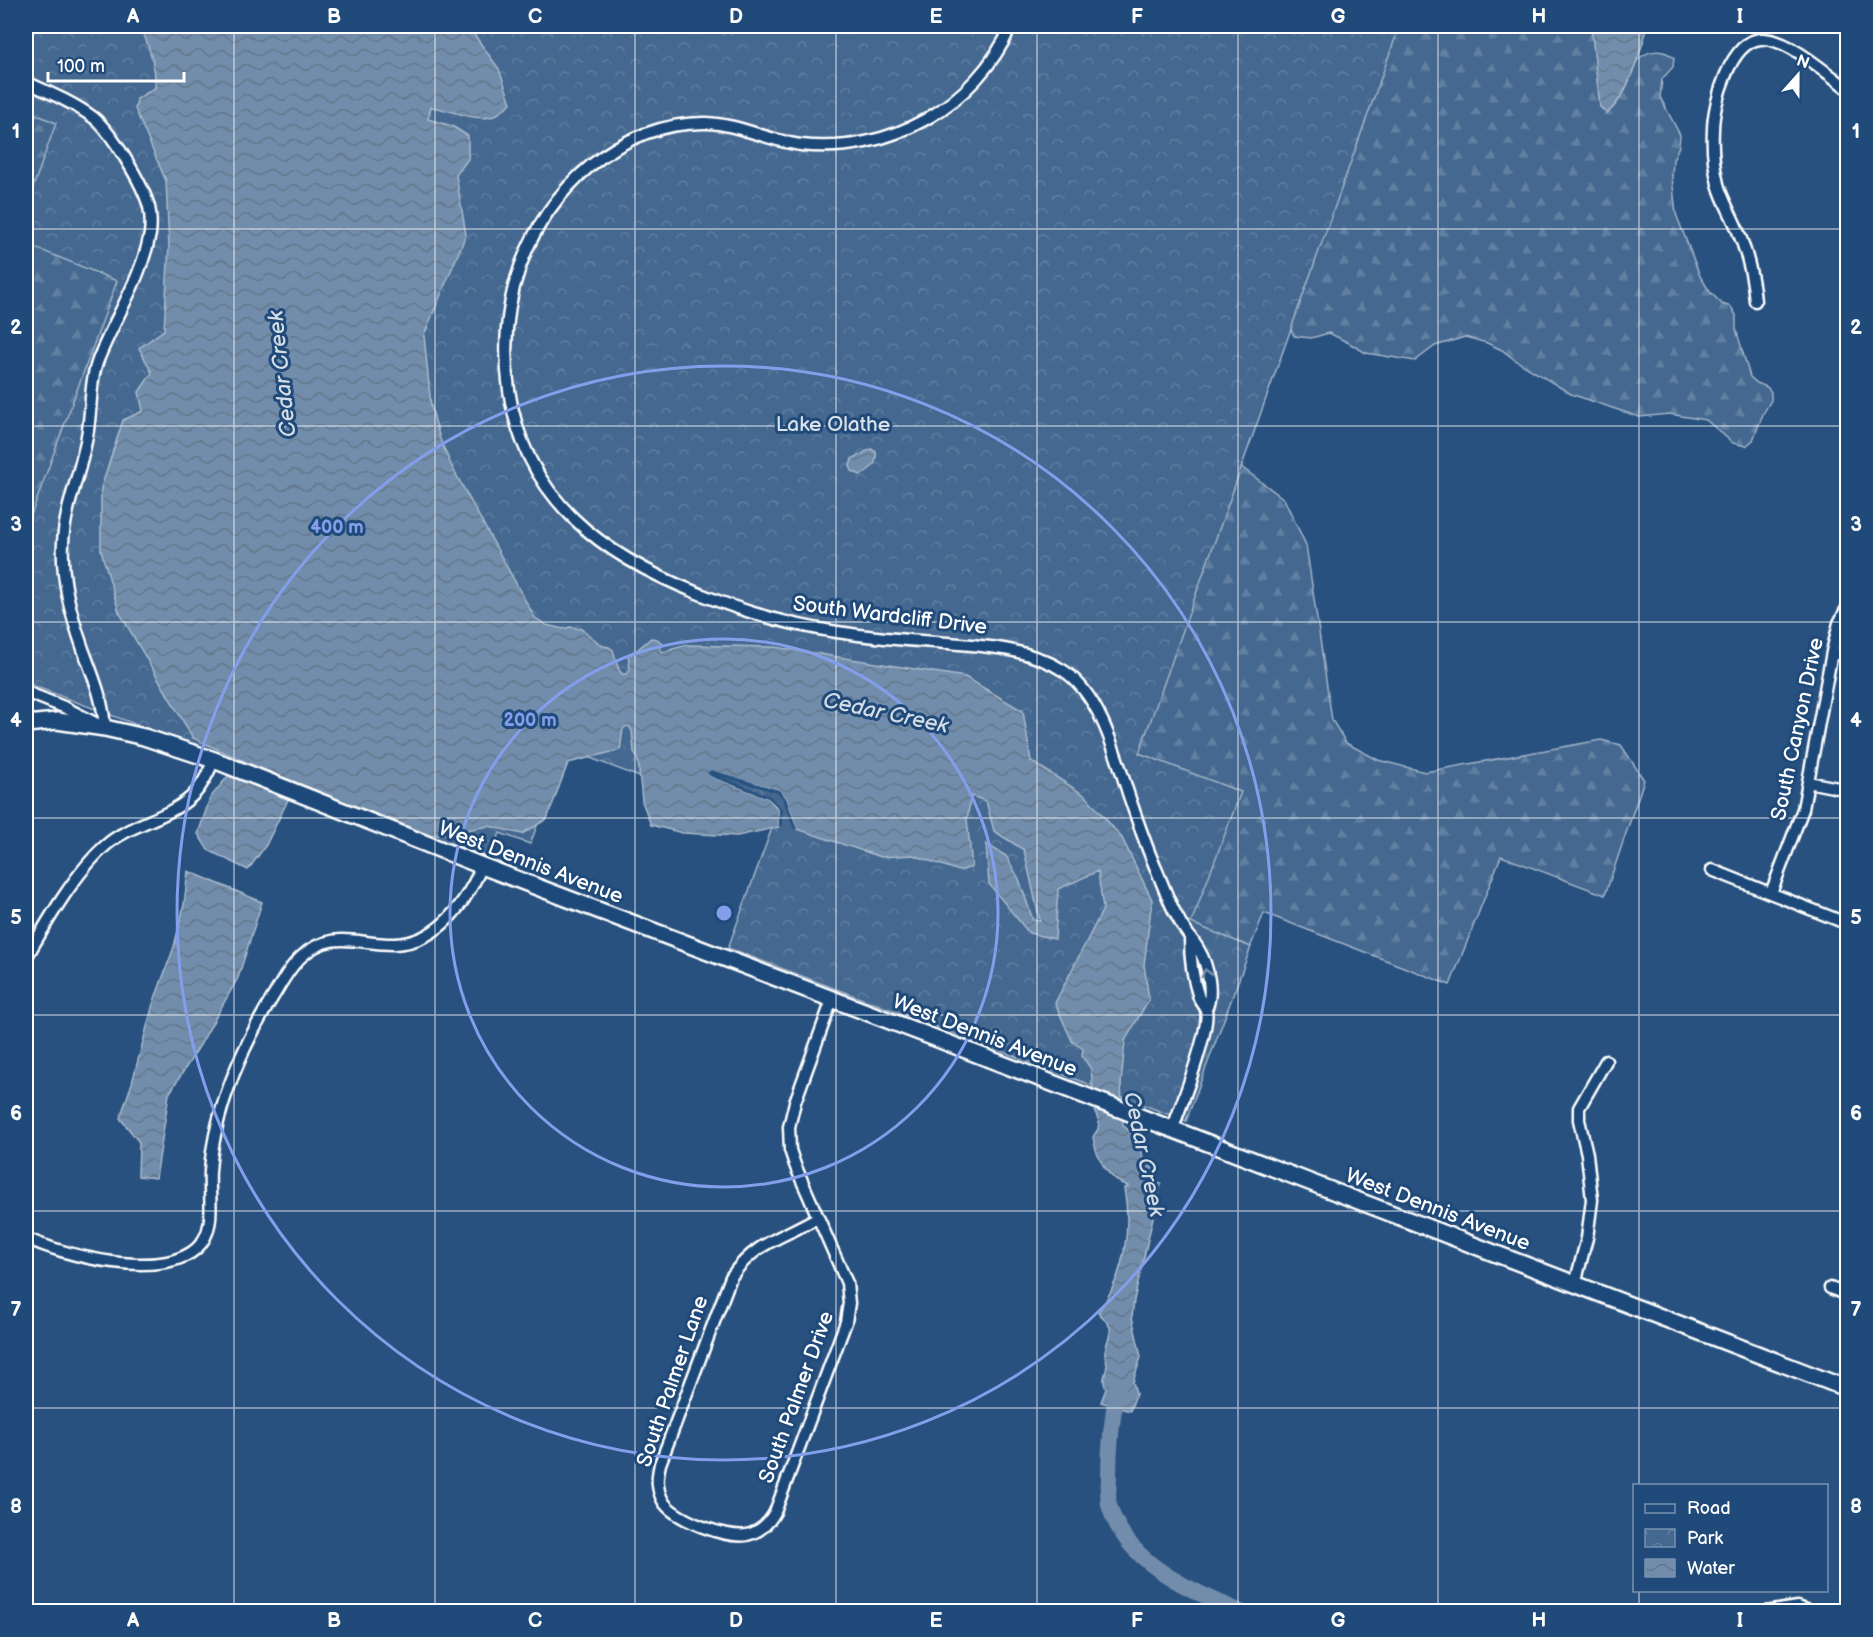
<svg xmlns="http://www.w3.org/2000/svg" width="1873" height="1637" viewBox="0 0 1873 1637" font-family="'Balsamiq Sans',sans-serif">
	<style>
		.forest { fill: url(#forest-firs); stroke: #a2b4c8; stroke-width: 1.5 }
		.park { fill: url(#park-crowns); stroke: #a2b4c8; stroke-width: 1.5 }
		.water { fill: url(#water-waves); stroke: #aabbcd; stroke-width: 1.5 }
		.pier { fill: #28517f }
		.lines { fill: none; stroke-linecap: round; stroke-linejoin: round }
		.river { stroke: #718dab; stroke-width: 16 }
		.street-casing { stroke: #fff; stroke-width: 15 }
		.secondary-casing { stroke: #fff; stroke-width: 20 }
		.street { stroke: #1f4a7a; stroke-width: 10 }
		.secondary { stroke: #1f4a7a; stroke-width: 15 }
		.oneway { stroke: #7992af }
		.grid { fill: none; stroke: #fff; stroke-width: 1.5; stroke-opacity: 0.55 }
		.ring { fill: none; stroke: #839eea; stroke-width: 3 }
		.labels { text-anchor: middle; stroke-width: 6; stroke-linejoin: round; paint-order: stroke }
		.park-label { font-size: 21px; fill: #dae1e9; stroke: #1f4a7a }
		.street-label { font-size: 21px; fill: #fff; stroke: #1f4a7a }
		.water-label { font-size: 22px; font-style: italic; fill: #d4dde6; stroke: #1f4a7a }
		.centre { fill: #839eea; stroke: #1f4a7a; stroke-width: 3 }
		.ring-label { font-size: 18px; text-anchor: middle; font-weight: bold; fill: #839eea; stroke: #1f4a7a; stroke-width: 6; stroke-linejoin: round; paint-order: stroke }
		.neatline { fill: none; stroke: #fff; stroke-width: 2 }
		.grid-label { font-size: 20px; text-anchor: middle; font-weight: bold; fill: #fff }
	</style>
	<defs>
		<pattern id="forest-firs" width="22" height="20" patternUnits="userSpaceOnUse" patternTransform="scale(1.5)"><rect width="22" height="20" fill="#446890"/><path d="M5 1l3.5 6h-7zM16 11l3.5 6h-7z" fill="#607fa1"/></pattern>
		<pattern id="park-crowns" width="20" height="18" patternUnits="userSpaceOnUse" patternTransform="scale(1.5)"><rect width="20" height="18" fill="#446890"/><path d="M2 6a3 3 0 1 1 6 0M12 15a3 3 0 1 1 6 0" fill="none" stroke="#607fa1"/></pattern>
		<pattern id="water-waves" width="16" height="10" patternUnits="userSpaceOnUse" patternTransform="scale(1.5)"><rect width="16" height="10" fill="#718dab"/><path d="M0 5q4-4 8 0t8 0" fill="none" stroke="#64768a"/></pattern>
	</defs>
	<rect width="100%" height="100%" fill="#28517f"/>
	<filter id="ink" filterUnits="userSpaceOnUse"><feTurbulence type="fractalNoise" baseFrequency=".0167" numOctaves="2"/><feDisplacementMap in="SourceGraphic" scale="12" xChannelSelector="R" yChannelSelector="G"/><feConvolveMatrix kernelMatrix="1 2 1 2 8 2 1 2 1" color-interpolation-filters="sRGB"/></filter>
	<g filter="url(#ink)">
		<!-- forest -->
		<path class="forest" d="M 1344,26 L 1591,26 L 1607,113 C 1618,105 1626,89 1631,76 C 1632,72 1633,66 1636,62 C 1645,50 1663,47 1674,58 L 1673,67 L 1662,79 L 1660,97 L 1680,135 L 1679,146 L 1673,160 L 1672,177 L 1676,214 L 1700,276 L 1710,292 L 1722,304 L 1731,307 L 1736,315 L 1736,329 L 1750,377 L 1757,383 L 1767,387 L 1771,392 L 1771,400 L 1763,414 L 1753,440 L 1746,446 L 1733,443 L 1706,420 L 1669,414 L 1639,417 L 1571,394 L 1515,360 L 1502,350 L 1487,343 L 1465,337 L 1435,346 L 1415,361 L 1366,353 L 1349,343 L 1329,333 L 1311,338 L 1294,336 L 1283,310 Z
			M 26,89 L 83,118 L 145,222 L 26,665 L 26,288 L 27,285 L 26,283 Z
			M 1240,466 L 1284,499 L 1306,545 L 1332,720 L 1346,743 L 1378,760 L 1425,772 L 1601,740 L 1621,745 L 1644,780 L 1605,895 L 1501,856 L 1450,985 L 1264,913 L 1235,985 L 811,596 Z"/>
		<!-- park -->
		<path class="park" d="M 26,26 L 1375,26 L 1397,33 L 1139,753 L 1241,792 L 1191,923 L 1251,947 L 1186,1121 L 728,948 L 772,828 L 567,749 L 530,844 L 500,833 L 490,858 L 26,683 L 26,529 L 117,281 L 26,244 L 26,207 L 56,123 L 26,110 Z"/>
		<!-- water -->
		<path class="water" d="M 141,26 L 475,26 L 473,33 L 499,69 L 511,103 C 506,107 501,112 496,115 C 478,124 450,109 431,107 L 428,119 L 452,126 L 468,136 L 468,159 L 456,175 L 466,235 L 424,335 L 431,406 L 440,439 L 452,467 L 535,618 L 546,625 L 563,629 L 570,627 L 581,629 L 603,646 L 609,647 L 613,650 L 619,670 L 622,674 L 626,674 L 630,670 L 628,654 L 637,650 L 651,638 L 657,639 L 663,644 L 660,649 L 663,652 L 686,645 L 775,647 L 965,677 L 1023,711 L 1031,761 L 1086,796 L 1122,838 L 1152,900 L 1144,965 L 1149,999 L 1125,1041 L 1121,1084 L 1123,1125 L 1136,1138 L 1143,1157 L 1154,1170 L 1153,1177 L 1146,1184 L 1161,1183 L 1134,1300 L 1132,1317 L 1141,1357 L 1133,1382 L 1136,1394 L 1130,1411 L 1101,1402 L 1106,1389 C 1101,1377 1106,1376 1107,1365 C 1107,1360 1104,1356 1105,1351 C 1110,1327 1117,1333 1098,1312 C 1124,1278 1132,1230 1124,1188 L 1128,1187 L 1128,1186 C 1108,1180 1096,1157 1093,1137 L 1098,1129 L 1099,1121 L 1095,1112 L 1091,1069 L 1082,1056 L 1083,1049 L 1072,1041 L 1055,1003 L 1103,909 L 1098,871 L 1058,889 L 1055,939 L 1029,933 L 989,884 L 986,844 L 1006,856 L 1019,879 L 1033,920 L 1040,921 L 1024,850 L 994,831 L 986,801 L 971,796 L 967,819 L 972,867 L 959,871 L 913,855 L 881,857 L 797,829 L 786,798 L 779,790 L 711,771 L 712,777 L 768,798 L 779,810 L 779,827 L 737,836 L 683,833 L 651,825 L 642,801 L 638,760 L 634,752 L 632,731 L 629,726 L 625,727 L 623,729 L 620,750 L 568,763 L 547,819 L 522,834 L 489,826 L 432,836 L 257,767 L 193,738 L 119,612 L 101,550 L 101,488 L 123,420 L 143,411 L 139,392 L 152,373 L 139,348 L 164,330 L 169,246 L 166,181 L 135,109 L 137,99 L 155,88 C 157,67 148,46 141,26 Z
			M 1591,26 L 1647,26 L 1646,33 C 1638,56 1628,97 1607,113 L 1600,107 Z
			M 871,449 L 876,452 C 878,464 870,470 860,475 L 852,471 L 850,466 L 852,459 Z
			M 228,776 L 244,781 L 250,780 L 254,782 L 254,785 L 289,798 L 266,845 L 248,870 L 208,850 L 198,834 L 210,798 Z
			M 188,871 L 262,902 L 238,978 L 200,1045 L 169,1094 L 156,1178 L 138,1176 L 139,1142 L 120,1118 L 132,1083 L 153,1004 L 174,947 L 184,905 Z"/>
		<!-- pier -->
		<path class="pier" d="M 711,770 L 779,790 L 786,798 L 797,829 L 794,829 L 783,799 L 778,793 L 719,776 L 770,796 L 782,809 L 782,827 L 779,827 L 779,808 L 768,798 L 712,777 L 707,773 Z"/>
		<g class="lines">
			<!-- river -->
			<path class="river" d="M 1118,1385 C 1112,1416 1109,1446 1109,1477 C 1109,1486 1107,1497 1109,1505 C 1126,1564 1189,1589 1241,1612"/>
			<defs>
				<path id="street" d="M 1011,26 C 976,106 889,155 801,145 C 769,141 739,124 706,123 C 620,122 547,189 520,267 C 506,307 503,347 509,390 C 525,500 603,556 700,594 C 744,612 790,625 837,632 C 870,637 902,640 935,642 C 979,646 1026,646 1064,671 C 1101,696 1116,756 1129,796 C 1138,822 1146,847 1157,871 C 1164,888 1170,905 1179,920 C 1184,931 1193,939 1199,950 C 1208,965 1214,994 1206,1009
					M 26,82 C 48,92 74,103 94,118 C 112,133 143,184 149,207 C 151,215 151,225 150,234 C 141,280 115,317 98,360 C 89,384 92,411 87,436 C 81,472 65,506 63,542 C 61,579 71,615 83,649 C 93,676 103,699 105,728
					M 1755,301 C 1753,275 1746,250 1736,226 C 1730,212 1722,199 1718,184 C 1714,167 1712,147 1713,130 C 1713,104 1730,41 1761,39 C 1786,37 1828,74 1848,89
					M 1832,652 L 1848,656
					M 26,692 L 66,708 L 99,725
					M 1808,782 L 1848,790
					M 1712,870 L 1848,924
					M 1771,893 L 1803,809 L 1832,652 L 1839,623 L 1848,606
					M 26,958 C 47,922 74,874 105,846 C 132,822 173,818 196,792 C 204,783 209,771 214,760
					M 1172,1130 C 1180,1108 1211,1029 1206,1010 C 1205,1006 1201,1002 1199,998 C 1193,980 1190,958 1190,939
					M 818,1217 C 783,1238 756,1241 731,1277 L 660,1464 C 657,1477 656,1488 663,1501 C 673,1519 727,1539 747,1535 C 760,1532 769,1523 775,1512 L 846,1322 L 849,1303 L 847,1283 L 795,1165 L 790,1150 L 789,1127 L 795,1102 L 832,1000
					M 26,1238 C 65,1256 159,1280 196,1249 C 218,1230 208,1196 210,1171 C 211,1155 214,1138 218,1122 C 230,1075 252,1030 277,990 C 284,978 291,966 301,957 C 332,928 359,945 395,944 C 439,942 466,902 482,866
					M 1575,1284 L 1587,1238 L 1592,1200 L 1587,1154 L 1579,1120 L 1579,1108 L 1606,1061
					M 1830,1288 L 1848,1295
					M 1766,1612 L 1797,1607 L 1812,1612"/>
				<path id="secondary" d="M 26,724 L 57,721 L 105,728 L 144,737 L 214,760 L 482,866 L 940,1040 L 1848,1389"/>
			</defs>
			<!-- street casing -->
			<use href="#street" class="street-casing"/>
			<!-- secondary casing -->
			<use href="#secondary" class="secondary-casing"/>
			<!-- street -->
			<use href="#street" class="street"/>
			<!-- secondary -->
			<use href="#secondary" class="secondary"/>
		</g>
		<!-- one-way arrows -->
		<defs><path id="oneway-chevron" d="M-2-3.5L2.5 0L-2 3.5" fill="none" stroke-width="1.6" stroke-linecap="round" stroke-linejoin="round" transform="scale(1.5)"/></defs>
		<use class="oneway" href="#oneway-chevron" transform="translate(1206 973) rotate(-105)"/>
	</g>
	<!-- grid -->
	<path class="grid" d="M 234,26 L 234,1612M 435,26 L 435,1612M 635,26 L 635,1612M 836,26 L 836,1612M 1037,26 L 1037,1612M 1238,26 L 1238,1612M 1438,26 L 1438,1612M 1639,26 L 1639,1486M 26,229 L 1848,229M 26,426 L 1848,426M 26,622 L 1848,622M 26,818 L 1848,818M 26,1015 L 1848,1015M 26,1211 L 1848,1211M 26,1408 L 1848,1408M 1639,1590 L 1639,1612"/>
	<!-- distance rings -->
	<g class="ring">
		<circle cx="724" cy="913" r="274"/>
		<circle cx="724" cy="913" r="547"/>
	</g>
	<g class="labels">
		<!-- park labels -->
		<g class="park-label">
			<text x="833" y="431">Lake Olathe</text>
		</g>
		<!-- street labels -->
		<g class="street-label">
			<text transform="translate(890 615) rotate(7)" y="7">South Wardcliff Drive</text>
			<text transform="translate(1797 729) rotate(-78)" y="7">South Canyon Drive</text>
			<text transform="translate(531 862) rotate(21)" y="7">West Dennis Avenue</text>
			<text transform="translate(985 1035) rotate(21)" y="7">West Dennis Avenue</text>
			<text transform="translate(1438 1209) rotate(21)" y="7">West Dennis Avenue</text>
			<text transform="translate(672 1381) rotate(-71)" y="7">South Palmer Lane</text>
			<text transform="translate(796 1397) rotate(-70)" y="7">South Palmer Drive</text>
		</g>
		<!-- water labels -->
		<g class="water-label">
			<text transform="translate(281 374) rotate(-96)" y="8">Cedar Creek</text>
			<text transform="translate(886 712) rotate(12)" y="8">Cedar Creek</text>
			<text transform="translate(1145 1154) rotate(78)" y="8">Cedar Creek</text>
		</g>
	</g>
	<circle cx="724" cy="913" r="9" class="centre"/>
	<g class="ring-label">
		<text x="337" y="533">400 m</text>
		<text x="530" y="726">200 m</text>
	</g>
	<!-- margin -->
	<rect width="1873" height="1637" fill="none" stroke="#1f4a7a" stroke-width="66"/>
	<!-- legend -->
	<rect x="1633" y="1484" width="195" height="108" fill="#1f4a7a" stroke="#7992af" stroke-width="1.5"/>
	<rect x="1645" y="1504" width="30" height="9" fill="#1f4a7a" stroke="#7992af" stroke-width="1.5"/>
	<text x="1687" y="1514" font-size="18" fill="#ffffff">Road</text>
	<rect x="1645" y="1529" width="30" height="18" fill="url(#park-crowns)" stroke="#7992af" stroke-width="1.5"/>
	<text x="1687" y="1544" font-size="18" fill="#ffffff">Park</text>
	<rect x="1645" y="1559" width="30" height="18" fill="url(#water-waves)" stroke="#7992af" stroke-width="1.5"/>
	<text x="1687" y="1574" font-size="18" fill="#ffffff">Water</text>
	<!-- north arrow -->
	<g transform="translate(1798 75) rotate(21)" stroke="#1f4a7a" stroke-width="4.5" paint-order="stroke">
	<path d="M0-4.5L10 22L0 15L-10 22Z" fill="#ffffff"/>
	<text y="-9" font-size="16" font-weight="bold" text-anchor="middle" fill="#ffffff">N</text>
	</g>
	<!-- scale -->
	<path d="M48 72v9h136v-9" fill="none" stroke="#ffffff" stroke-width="3"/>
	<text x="57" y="72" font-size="18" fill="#ffffff" stroke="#1f4a7a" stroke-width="4.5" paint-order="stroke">100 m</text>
	<rect x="33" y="33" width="1807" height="1571" class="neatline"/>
	<g class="grid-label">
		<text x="133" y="23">A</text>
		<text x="334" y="23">B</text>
		<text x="535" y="23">C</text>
		<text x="736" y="23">D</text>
		<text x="936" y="23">E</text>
		<text x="1137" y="23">F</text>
		<text x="1338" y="23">G</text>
		<text x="1539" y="23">H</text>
		<text x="1740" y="23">I</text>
		<text x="16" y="138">1</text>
		<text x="1856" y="138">1</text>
		<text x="16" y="334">2</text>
		<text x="1856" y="334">2</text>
		<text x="16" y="531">3</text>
		<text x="1856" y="531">3</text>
		<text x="16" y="727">4</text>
		<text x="1856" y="727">4</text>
		<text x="16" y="924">5</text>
		<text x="1856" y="924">5</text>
		<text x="16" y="1120">6</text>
		<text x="1856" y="1120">6</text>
		<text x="16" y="1316">7</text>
		<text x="1856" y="1316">7</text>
		<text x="16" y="1513">8</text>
		<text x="1856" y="1513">8</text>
		<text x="133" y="1627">A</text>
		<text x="334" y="1627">B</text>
		<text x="535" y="1627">C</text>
		<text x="736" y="1627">D</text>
		<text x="936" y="1627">E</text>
		<text x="1137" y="1627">F</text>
		<text x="1338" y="1627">G</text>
		<text x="1539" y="1627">H</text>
		<text x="1740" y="1627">I</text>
	</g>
</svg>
